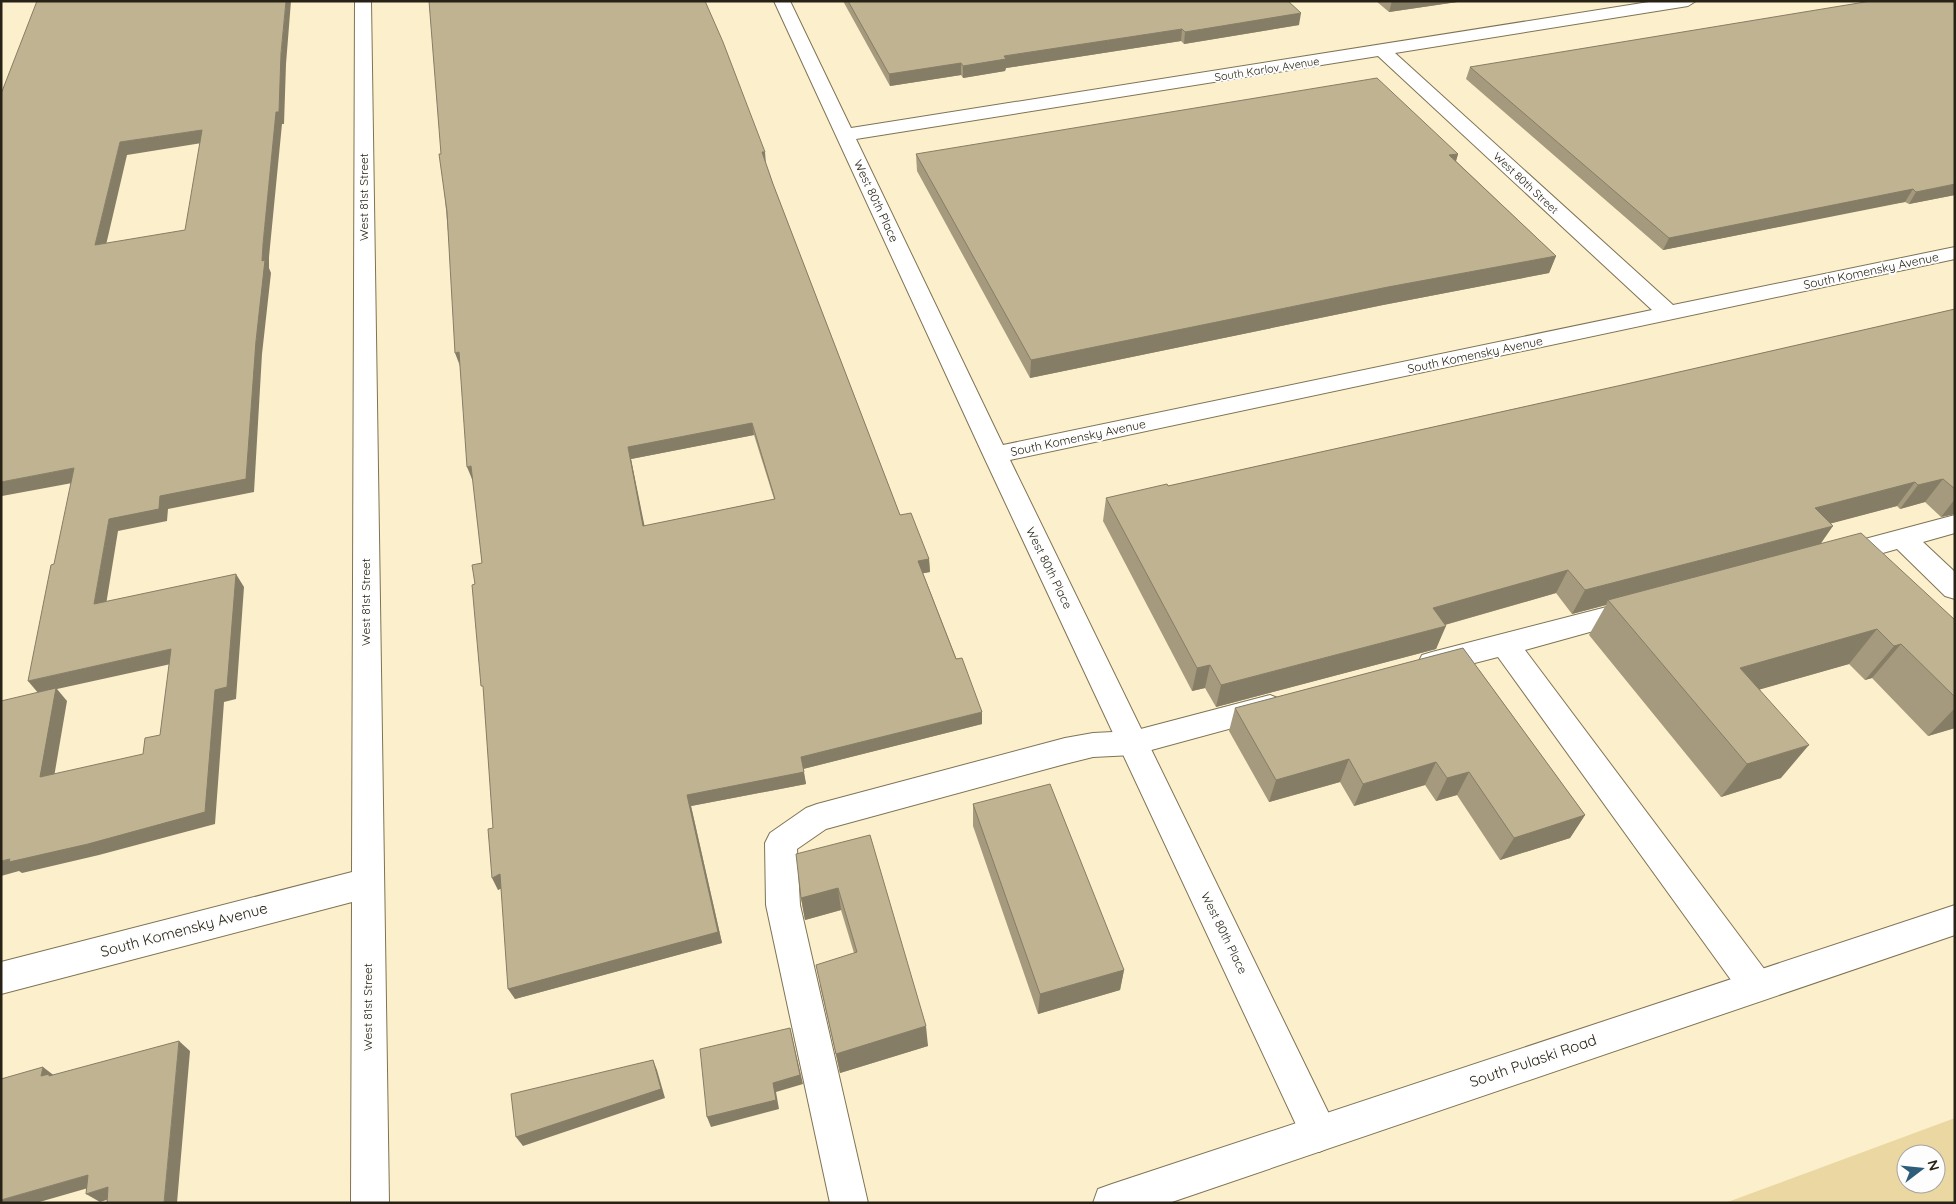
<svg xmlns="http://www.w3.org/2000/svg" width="1956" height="1204" viewBox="0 0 1956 1204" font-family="Quicksand,sans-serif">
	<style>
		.green { fill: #ebd7a1; fill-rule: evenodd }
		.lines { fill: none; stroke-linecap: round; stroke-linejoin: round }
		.lane-casing { stroke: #7f7354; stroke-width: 2 }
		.street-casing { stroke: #7f7354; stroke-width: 2 }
		.secondary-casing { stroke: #7f7354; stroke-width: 2 }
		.lane { fill: #fff; fill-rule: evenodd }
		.street { fill: #fff; fill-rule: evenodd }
		.secondary { fill: #fff; fill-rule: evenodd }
		.wall { fill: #a59a7d; fill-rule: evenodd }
		.shaded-wall { fill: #867d66 }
		.building { fill: #c0b391; stroke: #867d66; fill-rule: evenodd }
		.labels { text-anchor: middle; stroke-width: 4; stroke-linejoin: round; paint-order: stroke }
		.far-street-label { font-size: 11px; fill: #272215; stroke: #fdfdfd }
		.street-label { font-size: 12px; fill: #272215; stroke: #fdfdfd }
		.near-street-label { font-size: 15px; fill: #272215; stroke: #fdfdfd }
	</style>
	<rect width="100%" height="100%" fill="#fcefcc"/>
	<!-- green -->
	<path class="green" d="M 1955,1118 L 1955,1203 L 1725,1203 ZM 1906,1154 L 1936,1154 L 1936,1184 L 1906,1184 Z"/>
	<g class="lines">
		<defs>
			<path id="lane" d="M 1955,515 L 1955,533 L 1923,542 L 1955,572 L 1955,599 L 1945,596 L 1897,549 L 1840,565 L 1831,562 L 1827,555 L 1831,548 Z
				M 1634,600 L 1644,603 L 1648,610 L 1644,617 L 1525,650 L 1768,974 L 1773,986 L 1768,998 L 1756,1002 L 1744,998 L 1498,657 L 1432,674 L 1422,671 L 1418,663 L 1422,655 L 1432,652 Z
				M 1270,695 L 1280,699 L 1285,707 L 1280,715 L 1133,755 L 1093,757 L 1065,764 L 826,829 L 797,849 L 800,905 L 868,1203 L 830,1203 L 766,905 L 765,843 L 770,833 L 806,808 L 817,804 L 1065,738 L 1093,733 L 1133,731 Z"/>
			<path id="street" d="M 355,1 L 371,1 L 389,1203 L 351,1203 L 352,902 L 1,994 L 1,962 L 352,872 Z
				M 774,1 L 790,1 L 851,128 L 1655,1 L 1696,1 L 1688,6 L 1395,53 L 1673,305 L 1955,247 L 1955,259 L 1010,460 L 1332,1120 L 1338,1133 L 1332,1146 L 1319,1152 L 1306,1146 L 983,455 ZM 1378,56 L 1652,310 L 1003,445 L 856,139 Z"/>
			<path id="secondary" d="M 1955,905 L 1955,935 L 1169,1203 L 1093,1203 L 1098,1189 L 1112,1184 Z"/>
		</defs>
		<!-- lane casing -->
		<use href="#lane" class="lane-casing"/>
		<!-- street casing -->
		<use href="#street" class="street-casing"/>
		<!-- secondary casing -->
		<use href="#secondary" class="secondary-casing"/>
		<!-- lane -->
		<use href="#lane" class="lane"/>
		<!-- street -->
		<use href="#street" class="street"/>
		<!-- secondary -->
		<use href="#secondary" class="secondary"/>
	</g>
	<!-- wall -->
	<path class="wall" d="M 843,1 L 1288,1 L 1299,25 L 1184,44 L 1181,41 L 1006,68 L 1005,71 L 963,78 L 961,75 L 890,86 Z
		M 1376,1 L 1464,1 L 1389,12 Z
		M 1470,67 L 1955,195 L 1909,204 L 1905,202 L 1886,205 L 1663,250 L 1466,79 Z
		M 441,154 L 766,164 L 773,184 L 900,515 L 929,559 L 930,572 L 923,573 L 982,724 L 803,769 L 806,784 L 691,806 L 722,943 L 515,999 L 501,888 L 498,890 L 493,828 L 484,693 L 475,584 L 482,563 L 473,479 L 472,479 L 460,366 ZM 754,435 L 774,499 L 644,526 L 631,459 Z
		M 916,154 L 1458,154 L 1456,161 L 1556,256 L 1549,273 L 1383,305 L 1030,378 L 917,171 Z
		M 1955,309 L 1955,514 L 1941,517 L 1925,502 L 1900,509 L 1897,506 L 1831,523 L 1821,543 L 1955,620 L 1955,728 L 1928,736 L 1872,678 L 1865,680 L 1849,664 L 1760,689 L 1781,778 L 1721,797 L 1589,635 L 1606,605 L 1572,614 L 1556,593 L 1445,625 L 1436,649 L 1216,707 L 1205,688 L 1192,691 L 1103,521 L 1106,498 L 1168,486 L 1622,385 Z
		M 1463,648 L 1585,815 L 1570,838 L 1500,860 L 1457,795 L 1436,801 L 1425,785 L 1354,806 L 1340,782 L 1269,802 L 1229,731 L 1235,708 Z
		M 973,804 L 1124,970 L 1120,990 L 1038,1014 L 973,826 Z
		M 870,835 L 928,1046 L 840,1073 L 820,985 L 854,953 L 841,910 L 805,920 L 801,898 Z"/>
	<!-- shaded-wall -->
	<path class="shaded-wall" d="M 286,1 L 291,1 L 286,64 L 284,124 L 282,124 L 269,257 L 269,268 L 271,273 L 262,354 L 254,492 L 168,509 L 167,521 L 118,531 L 104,617 L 94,604 L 109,519 L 160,496 L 256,341 L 263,244 Z
		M 1392,1 L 1464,1 L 1389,12 Z
		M 1301,13 L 1299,25 L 1184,44 L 1185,32 Z
		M 1182,29 L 1181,41 L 1006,68 L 1005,71 L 963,78 L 963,66 L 1004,56 Z
		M 961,63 L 961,75 L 890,86 L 889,74 Z
		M 202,130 L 208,142 L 127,155 L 103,258 L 95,245 L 120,142 Z
		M 762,152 L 765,152 L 766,164 L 763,164 Z
		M 1458,154 L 1453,171 L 1449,155 Z
		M 1955,184 L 1955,195 L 1909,204 L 1916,192 Z
		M 1913,189 L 1905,202 L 1663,250 L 1669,238 Z
		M 1556,256 L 1549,273 L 1383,305 L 1030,378 L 1031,360 L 1388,287 Z
		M 459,352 L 460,366 L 455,353 Z
		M 752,423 L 754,435 L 631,459 L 647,538 L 643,526 L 628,447 Z
		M 471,466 L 476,478 L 472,479 L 467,467 Z
		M 74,468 L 83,481 L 2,496 L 1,501 L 1,482 Z
		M 1943,479 L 1925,502 L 1900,509 L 1918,485 Z
		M 1915,482 L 1897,506 L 1799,532 L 1815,508 Z
		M 1955,499 L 1955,514 L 1941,517 Z
		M 1833,526 L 1817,549 L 1608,600 L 1606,605 L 1572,614 L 1585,590 Z
		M 929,559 L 930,572 L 919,574 L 918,561 Z
		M 1568,570 L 1556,593 L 1423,631 L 1433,608 Z
		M 236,574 L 244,587 L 236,699 L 224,702 L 215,824 L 99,855 L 22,873 L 19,871 L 1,876 L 1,861 L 88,844 L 215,690 Z
		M 1446,626 L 1436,649 L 1216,707 L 1221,685 Z
		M 1877,629 L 1849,664 L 1716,702 L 1740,668 Z
		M 1901,644 L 1872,678 L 1865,680 L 1894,646 Z
		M 171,649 L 180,662 L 57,689 L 67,701 L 52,789 L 40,777 L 39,694 L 28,681 Z
		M 1210,665 L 1205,688 L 1192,691 L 1197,668 Z
		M 1955,708 L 1955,728 L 1928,736 Z
		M 982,712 L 982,724 L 803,769 L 801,757 Z
		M 1809,745 L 1781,778 L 1721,797 L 1747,764 Z
		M 1349,759 L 1340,782 L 1269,802 L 1276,780 Z
		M 1436,762 L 1425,785 L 1354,806 L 1363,784 Z
		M 804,772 L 806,784 L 691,806 L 722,943 L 515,999 L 508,989 L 687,795 Z
		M 1469,772 L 1457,795 L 1436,801 L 1447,778 Z
		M 1585,815 L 1570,838 L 1500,860 L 1514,838 Z
		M 500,874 L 507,886 L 498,890 L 492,878 Z
		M 838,888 L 841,910 L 805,920 L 801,898 Z
		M 1124,970 L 1120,990 L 1038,1014 L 1040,994 Z
		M 926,1026 L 928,1046 L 840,1073 L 836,1054 Z
		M 790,1028 L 803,1084 L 776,1092 L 779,1109 L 711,1127 L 707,1117 L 773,1083 Z
		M 179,1041 L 190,1051 L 177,1203 L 164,1203 Z
		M 653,1060 L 657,1070 L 665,1098 L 523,1146 L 516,1137 Z
		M 43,1067 L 56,1077 L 41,1076 Z
		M 88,1175 L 102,1184 L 36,1203 L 1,1203 L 1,1200 Z
		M 108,1187 L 122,1195 L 100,1202 L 86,1194 Z"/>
	<!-- building -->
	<path class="building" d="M 37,1 L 286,1 L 281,53 L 279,112 L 276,112 L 263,244 L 262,261 L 265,260 L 256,341 L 246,479 L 160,496 L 159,509 L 109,519 L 94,604 L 236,574 L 227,687 L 215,690 L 205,812 L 88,844 L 9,862 L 10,859 L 1,861 L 1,701 L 56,688 L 40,777 L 143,754 L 145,738 L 160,735 L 171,649 L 28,681 L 51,565 L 54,564 L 74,468 L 1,482 L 1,94 ZM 202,130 L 185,230 L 95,245 L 120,142 Z
		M 429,1 L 705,1 L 723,42 L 765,152 L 762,152 L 773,184 L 900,515 L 911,513 L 929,559 L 918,561 L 956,659 L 962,658 L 982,712 L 801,757 L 804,772 L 687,795 L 718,932 L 508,989 L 500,874 L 492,878 L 488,829 L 493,828 L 483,686 L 481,686 L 472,585 L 475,584 L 472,565 L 482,563 L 471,466 L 467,467 L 459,352 L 455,353 L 447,212 L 439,154 L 441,154 ZM 752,423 L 775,499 L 643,526 L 628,447 Z
		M 848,1 L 1288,1 L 1301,13 L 1185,32 L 1182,29 L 1004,56 L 1006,59 L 963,66 L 961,63 L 889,74 Z
		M 1871,1 L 1955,1 L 1955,184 L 1916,192 L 1913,189 L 1893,193 L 1669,238 L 1470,67 Z
		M 1377,78 L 1458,154 L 1449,155 L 1556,256 L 1388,287 L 1031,360 L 916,154 Z
		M 1955,309 L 1955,489 L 1943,479 L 1918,485 L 1915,482 L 1815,508 L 1833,526 L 1585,590 L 1568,570 L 1433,608 L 1446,626 L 1221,685 L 1210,665 L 1197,668 L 1106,498 L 1167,484 L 1168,486 L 1622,385 Z
		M 1861,533 L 1955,620 L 1955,697 L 1901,644 L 1894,646 L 1877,629 L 1740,668 L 1809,745 L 1747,764 L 1608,600 Z
		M 1463,648 L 1585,815 L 1514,838 L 1469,772 L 1447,778 L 1436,762 L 1363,784 L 1349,759 L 1276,780 L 1235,708 Z
		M 1050,784 L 1124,970 L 1040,994 L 973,804 Z
		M 870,835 L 926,1026 L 836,1054 L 816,965 L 857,952 L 838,888 L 801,898 L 796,854 Z
		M 790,1028 L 800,1075 L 773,1083 L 776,1100 L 707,1117 L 700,1049 Z
		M 179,1041 L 164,1203 L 107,1203 L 108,1187 L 86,1194 L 88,1175 L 1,1200 L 1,1079 L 43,1067 L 41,1076 L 49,1074 L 49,1076 Z
		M 653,1060 L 661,1089 L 516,1137 L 511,1094 Z"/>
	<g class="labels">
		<!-- far-street labels -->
		<g class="far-street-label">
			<text transform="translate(1267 69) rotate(-9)" y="4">South Karlov Avenue</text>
			<text transform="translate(1526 183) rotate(43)" y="4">West 80th Street</text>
		</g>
		<!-- street labels -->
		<g class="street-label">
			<text transform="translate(364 197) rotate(-90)" y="4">West 81st Street</text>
			<text transform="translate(876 201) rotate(65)" y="4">West 80th Place</text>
			<text transform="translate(1871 271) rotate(-12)" y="4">South Komensky Avenue</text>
			<text transform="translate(1475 355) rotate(-12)" y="4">South Komensky Avenue</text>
			<text transform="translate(1078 438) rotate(-12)" y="4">South Komensky Avenue</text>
			<text transform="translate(1049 568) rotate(64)" y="4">West 80th Place</text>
			<text transform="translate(366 602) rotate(-90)" y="4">West 81st Street</text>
			<text transform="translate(1224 933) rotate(64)" y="4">West 80th Place</text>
			<text transform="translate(368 1007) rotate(-90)" y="4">West 81st Street</text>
		</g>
		<!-- near-street labels -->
		<g class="near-street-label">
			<text transform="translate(184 930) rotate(-15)" y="5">South Komensky Avenue</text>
			<text transform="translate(1533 1061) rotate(-19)" y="5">South Pulaski Road</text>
		</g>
	</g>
	<!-- border -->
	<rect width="1956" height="1204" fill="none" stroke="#272215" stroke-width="5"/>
	<!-- north arrow -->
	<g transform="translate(1921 1169) rotate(74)"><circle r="24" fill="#fdfdfd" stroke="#a7a5a0"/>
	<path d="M0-4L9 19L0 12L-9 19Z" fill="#2d5d7b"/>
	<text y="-8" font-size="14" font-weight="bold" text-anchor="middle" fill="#272215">N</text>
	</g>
</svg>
